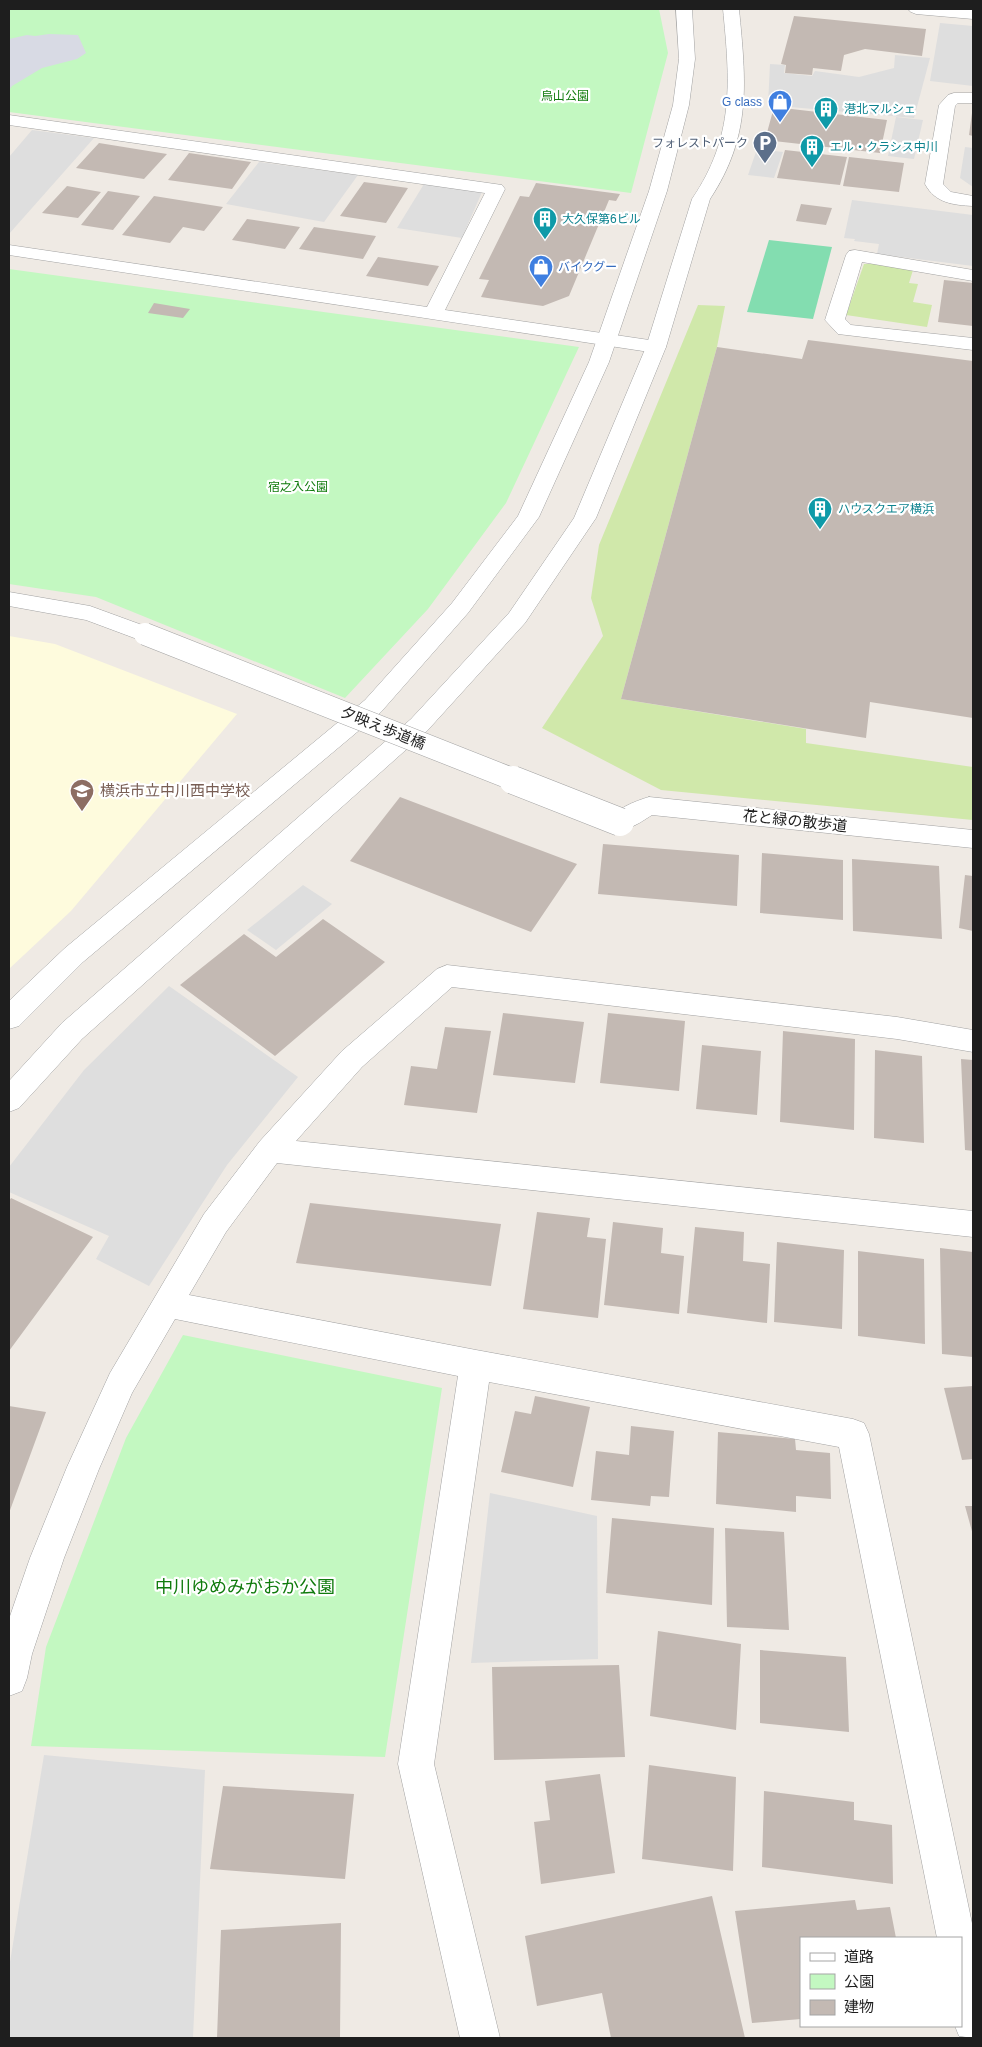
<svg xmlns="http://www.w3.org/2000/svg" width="982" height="2047" viewBox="0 0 982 2047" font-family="Helvetica,'Noto Sans JP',sans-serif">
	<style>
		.education { fill: #fefbdd }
		.grass { fill: #d0e8aa }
		.park { fill: #c3f8c1 }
		.pitch { fill: #83ddb0 }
		.parking { fill: #dedede }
		.plaza { fill: #d8dae4 }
		.building { fill: #c3b9b3 }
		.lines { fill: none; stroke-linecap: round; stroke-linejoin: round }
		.service-casing { stroke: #a2a2a2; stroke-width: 1 }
		.pedestrian-casing { stroke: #a2a2a2; stroke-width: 1 }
		.minor-casing { stroke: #a2a2a2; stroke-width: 1 }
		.tertiary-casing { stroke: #a2a2a2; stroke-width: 1 }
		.service { fill: #fff; fill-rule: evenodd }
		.pedestrian { fill: #fff; fill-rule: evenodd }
		.minor { fill: #fff; fill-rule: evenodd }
		.tertiary { fill: #fff; fill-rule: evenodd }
		.pedestrian-bridge-far1-casing { stroke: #a2a2a2; stroke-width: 23; stroke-linecap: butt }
		.pedestrian-bridge-casing { stroke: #a2a2a2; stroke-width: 29; stroke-linecap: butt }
		.pedestrian-bridge-far1 { stroke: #fff; stroke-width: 22 }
		.pedestrian-bridge { stroke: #fff; stroke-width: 28 }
		.labels { text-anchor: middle; stroke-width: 4.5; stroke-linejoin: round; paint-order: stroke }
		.far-park-label { font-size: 12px; fill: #107b0d; stroke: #fff }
		.far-shop-label { font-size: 12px; fill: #366cbe; stroke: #fff; text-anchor: end }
		.far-culture-label { font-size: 12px; fill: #0d838f; stroke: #fff; text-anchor: start }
		.far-service-label { font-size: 12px; fill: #4e5e75; stroke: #fff; text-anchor: end }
		.street-label { font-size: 15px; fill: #1e1e1e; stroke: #fff }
		.education-label { font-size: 15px; fill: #785e54; stroke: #fff; text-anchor: start }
		.near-park-label { font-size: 18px; fill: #107b0d; stroke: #fff }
	</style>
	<rect width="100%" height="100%" fill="#efeae4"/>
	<!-- education -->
	<path class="education" d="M 9,636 L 55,644 L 237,714 L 71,911 L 9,969 Z"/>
	<!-- grass -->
	<path class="grass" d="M 864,264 L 882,264 L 913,270 L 909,283 L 918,284 L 913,302 L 932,305 L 927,327 L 846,315 Z
		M 698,305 L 725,306 L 717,347 L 621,699 L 806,729 L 806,743 L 973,767 L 973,820 L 661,790 L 542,728 L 603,636 L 591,598 L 599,545 Z"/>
	<!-- park -->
	<path class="park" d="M 9,9 L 659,9 L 668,53 L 631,193 L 9,112 Z
		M 9,269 L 579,347 L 506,503 L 428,609 L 345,698 L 96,597 L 9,584 Z
		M 183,1335 L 442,1388 L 385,1757 L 31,1746 L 46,1647 L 126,1438 Z"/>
	<!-- pitch -->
	<path class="pitch" d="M 769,240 L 832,247 L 813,319 L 747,312 Z"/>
	<!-- parking -->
	<path class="parking" d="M 940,23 L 973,26 L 973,86 L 930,81 Z
		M 895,55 L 930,58 L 914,118 L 768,105 L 770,64 L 785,65 L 784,73 L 812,76 L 815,71 L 859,77 L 894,68 Z
		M 896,117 L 923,120 L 914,159 L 888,156 Z
		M 32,130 L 94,138 L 9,234 L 9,157 Z
		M 965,147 L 973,148 L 973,187 L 960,178 Z
		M 757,149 L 783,152 L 774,178 L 748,175 Z
		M 259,162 L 358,175 L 324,222 L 226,204 Z
		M 424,184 L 482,192 L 462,238 L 397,228 Z
		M 852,200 L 973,215 L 973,266 L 877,254 L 879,244 L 854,241 L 855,239 L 844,238 Z
		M 303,885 L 332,904 L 276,950 L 247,930 Z
		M 169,986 L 298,1077 L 227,1165 L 149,1286 L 96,1259 L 109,1236 L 9,1192 L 9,1167 L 84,1070 Z
		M 490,1493 L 597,1516 L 598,1659 L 471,1663 Z
		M 44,1755 L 205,1770 L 193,2038 L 9,2038 L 9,1968 Z"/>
	<!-- plaza -->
	<path class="plaza" d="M 49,34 L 78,35 L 86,53 L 77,59 L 42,68 L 12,86 L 9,90 L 9,39 L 27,35 L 35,36 Z"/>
	<!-- building -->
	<path class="building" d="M 794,16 L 926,29 L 922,56 L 865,49 L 844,55 L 841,71 L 813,68 L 812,75 L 785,73 L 786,65 L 781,64 Z
		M 774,107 L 887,120 L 880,153 L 765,140 Z
		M 972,113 L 973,113 L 973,136 L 969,135 Z
		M 99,143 L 167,154 L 144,179 L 76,168 Z
		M 785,150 L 847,157 L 840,185 L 777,178 Z
		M 189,153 L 251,162 L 232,189 L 168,180 Z
		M 849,157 L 904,163 L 899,192 L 843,186 Z
		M 364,182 L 408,188 L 386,223 L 340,216 Z
		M 536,183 L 620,194 L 616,201 L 609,200 L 569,296 L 543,306 L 481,297 L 489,280 L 479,279 L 520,196 L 529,197 Z
		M 67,186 L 101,192 L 78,218 L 42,213 Z
		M 108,191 L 140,196 L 113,230 L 81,225 Z
		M 154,196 L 223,207 L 204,231 L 183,227 L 170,243 L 122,235 Z
		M 801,204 L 832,208 L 826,225 L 796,221 Z
		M 247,219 L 300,227 L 285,249 L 232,240 Z
		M 314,227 L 376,236 L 363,259 L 299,249 Z
		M 378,257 L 439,266 L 428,286 L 366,276 Z
		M 944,280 L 973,283 L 973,326 L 938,322 Z
		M 154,303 L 190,309 L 183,318 L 148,313 Z
		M 808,340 L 973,361 L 973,718 L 870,702 L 866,738 L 621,699 L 717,347 L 802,359 Z
		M 400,797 L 577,864 L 531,932 L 350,861 Z
		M 603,844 L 739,855 L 737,906 L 598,894 Z
		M 762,853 L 843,860 L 843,920 L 760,913 Z
		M 852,859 L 939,866 L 942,939 L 853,931 Z
		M 965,875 L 973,876 L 973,931 L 959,928 Z
		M 323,919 L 385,962 L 275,1056 L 180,985 L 244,934 L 276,957 Z
		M 503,1013 L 584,1022 L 575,1083 L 493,1075 Z
		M 608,1013 L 685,1021 L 679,1091 L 600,1083 Z
		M 445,1027 L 491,1031 L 477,1113 L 404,1105 L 411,1066 L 437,1069 Z
		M 783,1031 L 855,1039 L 854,1130 L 780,1122 Z
		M 702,1045 L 761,1051 L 757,1115 L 696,1109 Z
		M 875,1050 L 922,1056 L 924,1143 L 874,1138 Z
		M 961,1059 L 973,1060 L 973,1151 L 965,1150 Z
		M 11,1198 L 93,1237 L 9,1351 L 9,1201 Z
		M 310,1203 L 501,1224 L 491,1286 L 296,1263 Z
		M 537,1212 L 590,1218 L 587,1237 L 606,1239 L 598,1318 L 523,1309 Z
		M 613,1222 L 663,1228 L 661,1253 L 684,1256 L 679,1314 L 604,1305 Z
		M 695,1227 L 744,1232 L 743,1261 L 770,1264 L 767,1323 L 687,1313 Z
		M 777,1242 L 844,1250 L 842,1329 L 774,1322 Z
		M 940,1248 L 973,1252 L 973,1357 L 942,1354 Z
		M 858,1251 L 924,1259 L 925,1344 L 858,1336 Z
		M 973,1386 L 973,1459 L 962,1460 L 944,1388 Z
		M 535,1396 L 590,1407 L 573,1487 L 501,1472 L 515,1411 L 531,1414 Z
		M 9,1406 L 46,1412 L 9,1513 Z
		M 631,1426 L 674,1431 L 669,1497 L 651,1496 L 650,1506 L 591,1500 L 596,1451 L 629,1455 Z
		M 718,1432 L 795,1439 L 796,1450 L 830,1453 L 831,1499 L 796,1496 L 796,1512 L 716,1504 Z
		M 965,1506 L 973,1506 L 973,1535 Z
		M 612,1518 L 714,1528 L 712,1605 L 606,1593 Z
		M 725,1528 L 784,1532 L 789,1630 L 727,1627 Z
		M 658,1631 L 741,1644 L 736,1730 L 650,1716 Z
		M 760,1650 L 846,1657 L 849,1732 L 760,1723 Z
		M 619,1665 L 625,1757 L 494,1760 L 492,1667 Z
		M 649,1765 L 736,1777 L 733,1871 L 642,1859 Z
		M 600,1774 L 615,1873 L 541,1884 L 534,1822 L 550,1820 L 545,1781 Z
		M 223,1786 L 354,1794 L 345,1879 L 210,1869 Z
		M 764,1791 L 854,1802 L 854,1820 L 892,1825 L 893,1884 L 762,1867 Z
		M 712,1896 L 745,2038 L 611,2038 L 602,1993 L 537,2006 L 525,1936 Z
		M 855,1900 L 857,1910 L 890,1907 L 896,1938 L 801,1938 L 801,2019 L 752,2023 L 735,1911 Z
		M 341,1923 L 340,2038 L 217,2038 L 221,1930 Z"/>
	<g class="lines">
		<defs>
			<path id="service" d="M 855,250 L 973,270 L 973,281 L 862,262 L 845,319 L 851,325 L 973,338 L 973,350 L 838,334 L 825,320 L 846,255 L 849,251 Z"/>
			<path id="pedestrian" d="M 9,592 L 90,606 L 153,629 L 156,634 L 153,639 L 145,642 L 86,620 L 9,606 Z
				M 649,797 L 973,830 L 973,848 L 652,815 C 639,823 627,833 611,828 L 607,822 C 615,809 635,801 649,797 Z"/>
			<path id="minor" d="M 954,93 L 973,93 L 973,103 L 958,103 L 955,106 L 943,184 L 951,192 L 973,196 L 973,206 C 953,205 935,203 925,184 L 939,105 L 948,95 Z
				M 9,115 L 502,185 L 505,189 L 445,310 L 656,341 L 663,343 L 666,347 L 663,351 L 656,353 L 9,255 L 9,245 L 427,307 L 485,193 L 9,125 Z
				M 447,965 L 897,1017 L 973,1030 L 973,1052 L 897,1039 L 452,987 L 362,1067 L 296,1141 L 973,1211 L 973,1237 L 277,1163 L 226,1232 L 189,1295 L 476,1350 L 853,1419 L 864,1423 L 869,1434 L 973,1928 L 973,2038 L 959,2036 L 955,2026 L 961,2026 L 961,1938 L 937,1938 L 839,1447 L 489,1382 L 434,1764 L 500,2038 L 460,2038 L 398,1764 L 458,1376 L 175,1319 L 132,1393 L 99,1469 L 64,1558 L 32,1654 L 27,1678 L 22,1691 L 9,1696 L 9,1619 L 30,1558 L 67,1467 L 110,1373 L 204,1214 L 260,1141 L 342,1051 L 437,969 Z"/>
			<path id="tertiary" d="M 676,9 L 692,9 L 695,59 L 689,105 L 667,191 L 609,362 L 539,517 L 468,613 L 381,712 L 83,962 L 19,1026 L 9,1029 L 9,1001 L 65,948 L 365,700 L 452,603 L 518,516 L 589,362 L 649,191 L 673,105 L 679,59 Z
				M 723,9 L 739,9 C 746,81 752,136 710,199 L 666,347 L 596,518 L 525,623 L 427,731 L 82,1039 L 19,1108 L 9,1112 L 9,1081 L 62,1023 L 411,719 L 509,613 L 574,518 L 646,347 L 692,199 C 735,136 730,81 723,9 Z
				M 908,9 L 973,9 L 973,19 L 916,14 L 911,12 Z"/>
		</defs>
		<!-- service casing -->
		<use href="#service" class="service-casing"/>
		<!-- pedestrian casing -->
		<use href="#pedestrian" class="pedestrian-casing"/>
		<!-- minor casing -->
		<use href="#minor" class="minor-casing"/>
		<!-- tertiary casing -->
		<use href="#tertiary" class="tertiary-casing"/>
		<!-- service -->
		<use href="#service" class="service"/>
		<!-- pedestrian -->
		<use href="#pedestrian" class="pedestrian"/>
		<!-- minor -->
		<use href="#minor" class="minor"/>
		<!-- tertiary -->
		<use href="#tertiary" class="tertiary"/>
		<defs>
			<path id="pedestrian-bridge-far1" d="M 145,634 L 517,781"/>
			<path id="pedestrian-bridge" d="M 513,780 L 620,822"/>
		</defs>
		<!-- pedestrian-bridge-far1 casing -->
		<use href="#pedestrian-bridge-far1" class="pedestrian-bridge-far1-casing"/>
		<!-- pedestrian-bridge casing -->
		<use href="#pedestrian-bridge" class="pedestrian-bridge-casing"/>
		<!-- pedestrian-bridge-far1 -->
		<use href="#pedestrian-bridge-far1" class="pedestrian-bridge-far1"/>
		<!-- pedestrian-bridge -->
		<use href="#pedestrian-bridge" class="pedestrian-bridge"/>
	</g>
	<!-- icons -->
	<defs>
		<symbol id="shop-pin" viewBox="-11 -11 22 30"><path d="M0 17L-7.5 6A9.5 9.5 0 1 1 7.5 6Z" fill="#3f7fe0" stroke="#fff"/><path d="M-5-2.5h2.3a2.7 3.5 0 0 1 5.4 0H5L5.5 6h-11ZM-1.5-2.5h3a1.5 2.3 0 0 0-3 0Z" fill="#fff"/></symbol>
		<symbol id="building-pin" viewBox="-11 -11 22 30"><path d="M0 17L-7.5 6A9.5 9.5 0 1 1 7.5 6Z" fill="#0f9aa8" stroke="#fff"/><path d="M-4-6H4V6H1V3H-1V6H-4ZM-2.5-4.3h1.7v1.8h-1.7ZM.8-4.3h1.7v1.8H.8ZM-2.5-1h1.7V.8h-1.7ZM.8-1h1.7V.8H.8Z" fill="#fff"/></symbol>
		<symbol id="parking-pin" viewBox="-11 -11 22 30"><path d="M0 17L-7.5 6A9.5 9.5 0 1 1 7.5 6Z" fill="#5c6f8a" stroke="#fff"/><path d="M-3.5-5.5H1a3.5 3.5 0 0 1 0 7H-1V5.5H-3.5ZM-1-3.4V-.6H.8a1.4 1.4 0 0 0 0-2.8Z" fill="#fff"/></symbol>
		<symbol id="school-pin" viewBox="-11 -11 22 30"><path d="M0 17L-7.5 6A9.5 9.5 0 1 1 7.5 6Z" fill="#8d6e63" stroke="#fff"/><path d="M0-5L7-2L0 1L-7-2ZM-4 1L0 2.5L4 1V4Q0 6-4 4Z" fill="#fff"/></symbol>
	</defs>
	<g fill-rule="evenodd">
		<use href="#shop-pin" x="766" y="88" width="28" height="38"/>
		<use href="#building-pin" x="812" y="95" width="28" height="38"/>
		<use href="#parking-pin" x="751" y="129" width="28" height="38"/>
		<use href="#building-pin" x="798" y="133" width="28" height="38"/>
		<use href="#building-pin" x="531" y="205" width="28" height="38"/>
		<use href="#shop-pin" x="527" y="253" width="28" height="38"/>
		<use href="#building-pin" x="806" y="495" width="28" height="38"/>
		<use href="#school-pin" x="68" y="777" width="28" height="38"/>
	</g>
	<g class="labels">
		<!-- far-park labels -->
		<g class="far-park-label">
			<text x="565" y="100">烏山公園</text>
			<text x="298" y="491">宿之入公園</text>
		</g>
		<!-- far-shop labels -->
		<g class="far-shop-label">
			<text x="762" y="106">G class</text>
			<text x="558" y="271" text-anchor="start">バイクグー</text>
		</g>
		<!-- far-culture labels -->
		<g class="far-culture-label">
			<text x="844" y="113">港北マルシェ</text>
			<text x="830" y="151">エル・クラシス中川</text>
			<text x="562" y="223">大久保第6ビル</text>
			<text x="838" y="513">ハウスクエア横浜</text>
		</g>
		<!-- far-service labels -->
		<g class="far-service-label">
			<text x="748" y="147">フォレストパーク</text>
		</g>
		<!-- street labels -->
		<g class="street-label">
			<text transform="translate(383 728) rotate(22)" y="5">夕映え歩道橋</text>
			<text transform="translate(795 821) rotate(6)" y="5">花と緑の散歩道</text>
		</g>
		<!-- education labels -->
		<g class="education-label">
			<text x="100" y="796">横浜市立中川西中学校</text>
		</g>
		<!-- near-park labels -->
		<g class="near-park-label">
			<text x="245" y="1593">中川ゆめみがおか公園</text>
		</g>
	</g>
	<!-- border -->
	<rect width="982" height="2047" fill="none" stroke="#1e1e1e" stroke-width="20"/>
	<!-- legend -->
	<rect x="800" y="1937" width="162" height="90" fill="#ffffff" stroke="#a5a5a5"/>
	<rect x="810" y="1953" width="25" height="8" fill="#ffffff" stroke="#a5a5a5"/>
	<text x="844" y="1962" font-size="15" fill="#1e1e1e">道路</text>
	<rect x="810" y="1974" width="25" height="15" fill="#c3f8c1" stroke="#a5a5a5"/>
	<text x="844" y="1987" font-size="15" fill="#1e1e1e">公園</text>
	<rect x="810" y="2000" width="25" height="15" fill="#c3b9b3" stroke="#a5a5a5"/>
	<text x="844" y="2012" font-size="15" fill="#1e1e1e">建物</text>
</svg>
